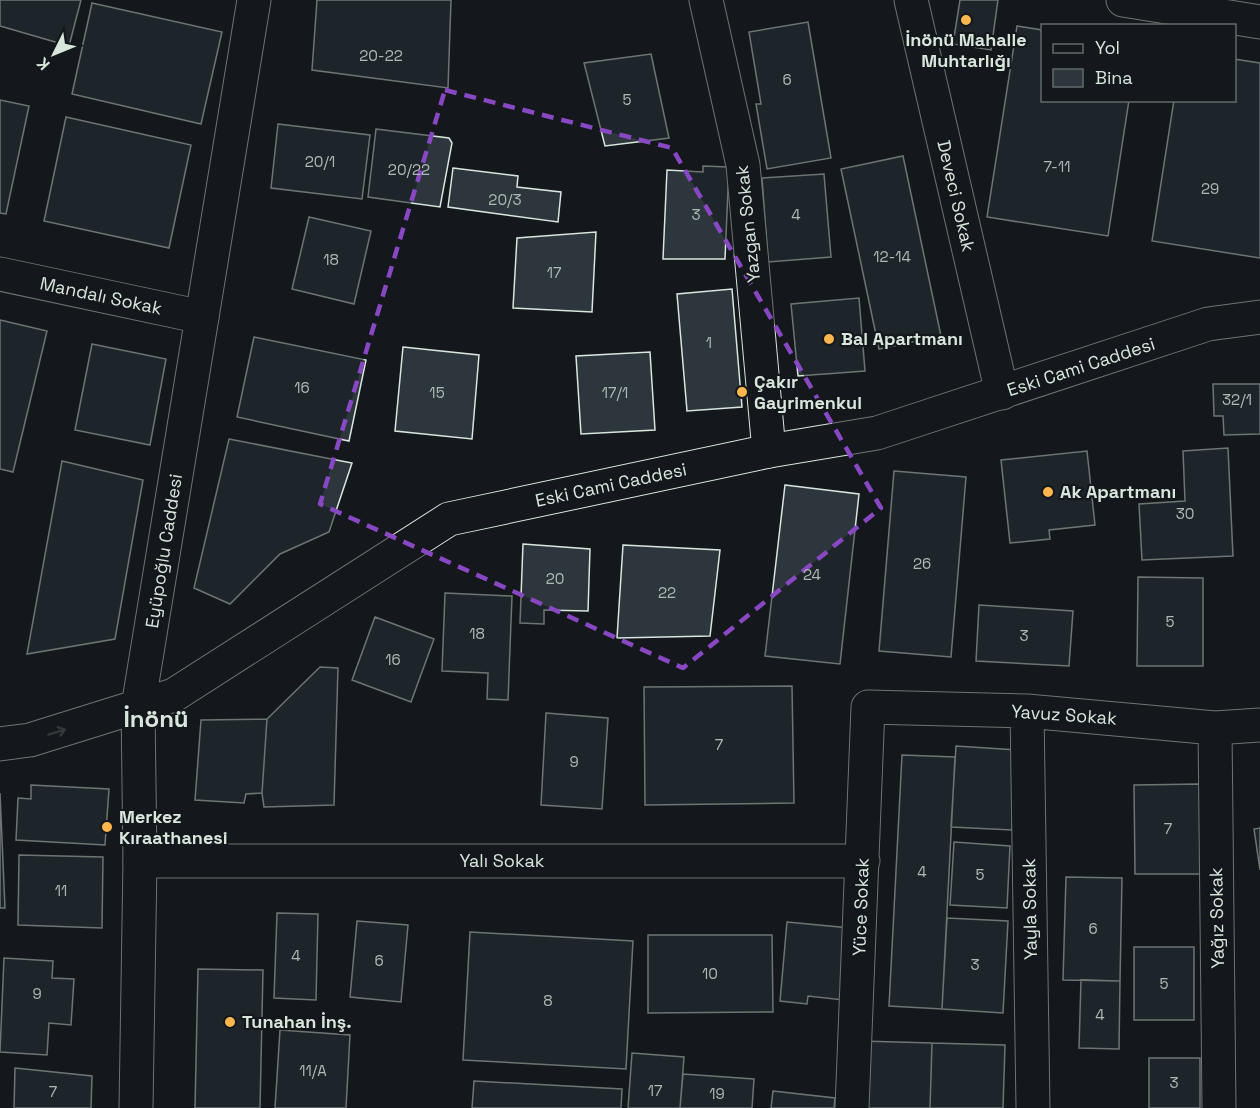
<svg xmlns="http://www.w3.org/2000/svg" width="1260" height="1108" viewBox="0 0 1260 1108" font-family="'Space Grotesk',sans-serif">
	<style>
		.building { fill: #2c363c; stroke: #d8e6dc; stroke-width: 1.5 }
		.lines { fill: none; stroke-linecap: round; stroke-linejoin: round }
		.minor-casing { stroke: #d8e6dc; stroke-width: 35 }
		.tertiary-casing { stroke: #d8e6dc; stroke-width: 35 }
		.minor { stroke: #14181c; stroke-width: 33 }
		.tertiary { stroke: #14181c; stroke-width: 33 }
		.oneway { stroke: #59605f }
		.marked { fill: none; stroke: #8948c3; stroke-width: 4.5; stroke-dasharray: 12 8; stroke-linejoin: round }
		.poi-dot { fill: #ffb74d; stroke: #14181c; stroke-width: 2 }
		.labels { text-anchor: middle; stroke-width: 4.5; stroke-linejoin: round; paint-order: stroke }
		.number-label { font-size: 15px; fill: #adbab4 }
		.poi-label { font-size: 18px; font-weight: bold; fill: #d8e6dc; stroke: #14181c; text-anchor: start }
		.street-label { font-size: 18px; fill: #d8e6dc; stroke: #14181c }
		.district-label { font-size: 24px; font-weight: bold; fill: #d8e6dc; stroke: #14181c }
	</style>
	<rect width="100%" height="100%" fill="#14181c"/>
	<!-- building -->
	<path class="building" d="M 0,0 L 81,0 L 69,46 L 0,26 Z
		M 317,0 L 451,0 L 448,88 L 312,70 Z
		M 960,0 L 998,0 L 991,50 L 953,44 Z
		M 92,3 L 222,32 L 201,124 L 72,94 Z
		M 808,22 L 831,158 L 767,169 L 756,104 L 761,104 L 749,32 Z
		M 1017,26 L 1042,30 L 1042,100 L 1129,100 L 1108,236 L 987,217 Z
		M 651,54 L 669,138 L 605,146 L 584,63 Z
		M 1234,59 L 1260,63 L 1260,258 L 1152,241 L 1174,100 L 1234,100 Z
		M 0,100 L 29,106 L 6,214 L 0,213 Z
		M 66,117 L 191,145 L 169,248 L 44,221 Z
		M 278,124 L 370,135 L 362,199 L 271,188 Z
		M 376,129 L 449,138 L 452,143 L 440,207 L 368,197 Z
		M 903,156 L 941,336 L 879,349 L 841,169 Z
		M 703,166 L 729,167 L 725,259 L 663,259 L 667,170 L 703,172 Z
		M 453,168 L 518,176 L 517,187 L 561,192 L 558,222 L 448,207 Z
		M 824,174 L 831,257 L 768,262 L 762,178 Z
		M 309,217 L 371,231 L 354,304 L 292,289 Z
		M 596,232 L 592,312 L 513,308 L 517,238 Z
		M 732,289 L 742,407 L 687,411 L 677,294 Z
		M 859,298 L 865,371 L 798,376 L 791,304 Z
		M 0,320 L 47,331 L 13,472 L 0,469 Z
		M 254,337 L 366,360 L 349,441 L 237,417 Z
		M 92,344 L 166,359 L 150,445 L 75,430 Z
		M 403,347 L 479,355 L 472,439 L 395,431 Z
		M 650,352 L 655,430 L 581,434 L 576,356 Z
		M 1213,384 L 1260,384 L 1260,434 L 1224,435 L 1223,416 L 1214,416 Z
		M 229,439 L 352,463 L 329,532 L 280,554 L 230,604 L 194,588 Z
		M 1228,448 L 1233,556 L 1142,560 L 1139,504 L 1185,501 L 1183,451 Z
		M 1087,451 L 1095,525 L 1049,530 L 1050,539 L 1010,543 L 1001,460 Z
		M 62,461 L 143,480 L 115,639 L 27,654 Z
		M 894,471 L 966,477 L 951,657 L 879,651 Z
		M 785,485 L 859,494 L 840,664 L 765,656 Z
		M 523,544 L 590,549 L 588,611 L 544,610 L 544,624 L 520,623 Z
		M 623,545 L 720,550 L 710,636 L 617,638 Z
		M 1138,577 L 1203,578 L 1203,666 L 1137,666 Z
		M 445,593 L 512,596 L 508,700 L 487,699 L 488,673 L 442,671 Z
		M 979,605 L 1073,611 L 1069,666 L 976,661 Z
		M 375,617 L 434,639 L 411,702 L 352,680 Z
		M 320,667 L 338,668 L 334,805 L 264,807 L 262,793 L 267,719 Z
		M 792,686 L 794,803 L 645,805 L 644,687 Z
		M 546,713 L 608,718 L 602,809 L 541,805 Z
		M 267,719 L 262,793 L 246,794 L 244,803 L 195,800 L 201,720 Z
		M 956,746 L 1017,750 L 1012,830 L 951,827 Z
		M 902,755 L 955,757 L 942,1009 L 889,1006 Z
		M 1200,784 L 1201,874 L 1135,874 L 1134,785 Z
		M 31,785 L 109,789 L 105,845 L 16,840 L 18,798 L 31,799 Z
		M 0,793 L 5,908 L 0,908 Z
		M 1260,828 L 1260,870 L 1254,829 Z
		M 954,842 L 1010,846 L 1007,908 L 950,905 Z
		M 19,855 L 103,857 L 102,928 L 18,925 Z
		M 1066,877 L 1122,878 L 1120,981 L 1063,980 Z
		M 277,913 L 318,914 L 316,1000 L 274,998 Z
		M 947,918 L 1008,921 L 1003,1013 L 942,1009 Z
		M 357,921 L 408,925 L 401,1002 L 350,997 Z
		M 787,922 L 850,928 L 843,1000 L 808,996 L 807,1004 L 780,1001 Z
		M 470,932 L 633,941 L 626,1069 L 463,1060 Z
		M 648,935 L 772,935 L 773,1012 L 648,1013 Z
		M 1134,947 L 1194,947 L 1194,1020 L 1134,1020 Z
		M 4,958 L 53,961 L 52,978 L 74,979 L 71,1025 L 49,1023 L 47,1055 L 0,1052 Z
		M 198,969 L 263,970 L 260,1108 L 195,1108 Z
		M 1081,980 L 1120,981 L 1119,1049 L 1079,1048 Z
		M 280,1030 L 350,1035 L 346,1108 L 275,1108 Z
		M 861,1041 L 932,1043 L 930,1108 L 860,1108 Z
		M 932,1043 L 1005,1045 L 1003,1108 L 930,1108 Z
		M 632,1053 L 684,1057 L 680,1108 L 628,1108 Z
		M 1149,1058 L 1200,1058 L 1200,1108 L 1149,1108 Z
		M 15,1068 L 92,1076 L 91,1108 L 14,1108 Z
		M 683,1074 L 754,1079 L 752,1108 L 680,1108 Z
		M 474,1081 L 622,1089 L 621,1108 L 472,1108 Z
		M 773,1091 L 835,1098 L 834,1108 L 771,1108 Z"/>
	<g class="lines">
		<defs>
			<path id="minor" d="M 706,0 L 743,165 L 769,451
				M 911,0 L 1002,393
				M 1123,0 L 1260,22
				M 0,274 L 202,317
				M 1027,711 L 1033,1108
				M 1215,728 L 1219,1108
				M 140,861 L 863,861
				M 852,1108 L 868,707 L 1027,711 L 1215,728 L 1260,725"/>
			<path id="tertiary" d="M 0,744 L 30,740 L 174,695 L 449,519 L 769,451 L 877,433 L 1208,324 L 1260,317
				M 136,1108 L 140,861 L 138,707 L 254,0"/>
		</defs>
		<!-- minor casing -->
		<use href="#minor" class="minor-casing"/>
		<!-- tertiary casing -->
		<use href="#tertiary" class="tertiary-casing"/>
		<!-- minor -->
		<use href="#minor" class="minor"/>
		<!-- tertiary -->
		<use href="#tertiary" class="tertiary"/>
	</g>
	<!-- one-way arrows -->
	<defs><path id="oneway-shaft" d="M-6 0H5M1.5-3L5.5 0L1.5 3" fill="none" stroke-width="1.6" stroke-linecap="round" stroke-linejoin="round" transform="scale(1.5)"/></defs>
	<use class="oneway" href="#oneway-shaft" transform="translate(57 732) rotate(-17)"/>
	<!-- marked area -->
	<path d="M0 0H1260V1108H0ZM 445,90 L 672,148 L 881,508 L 683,668 L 320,504 Z" fill="#14181c" fill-opacity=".55" fill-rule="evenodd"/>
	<path class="marked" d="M 445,90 L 672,148 L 881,508 L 683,668 L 320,504 Z"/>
	<!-- markers -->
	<g class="poi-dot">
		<circle cx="966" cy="20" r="6"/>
		<circle cx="829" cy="339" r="6"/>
		<circle cx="742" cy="392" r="6"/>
		<circle cx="1048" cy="492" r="6"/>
		<circle cx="107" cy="827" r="6"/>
		<circle cx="230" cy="1022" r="6"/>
	</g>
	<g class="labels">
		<!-- number labels -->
		<g class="number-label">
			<text x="381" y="61">20-22</text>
			<text x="787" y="85">6</text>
			<text x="627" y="105">5</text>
			<text x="320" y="167">20/1</text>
			<text x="1057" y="172">7-11</text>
			<text x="409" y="175">20/22</text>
			<text x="1210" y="194">29</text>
			<text x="505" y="205">20/3</text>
			<text x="696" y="220">3</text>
			<text x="796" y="220">4</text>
			<text x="892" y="262">12-14</text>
			<text x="331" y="265">18</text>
			<text x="554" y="278">17</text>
			<text x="709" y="348">1</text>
			<text x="302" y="393">16</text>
			<text x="437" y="398">15</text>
			<text x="615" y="398">17/1</text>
			<text x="1237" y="405">32/1</text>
			<text x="1185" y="519">30</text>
			<text x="922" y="569">26</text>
			<text x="812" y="580">24</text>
			<text x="555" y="584">20</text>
			<text x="667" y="598">22</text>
			<text x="1170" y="627">5</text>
			<text x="477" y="639">18</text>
			<text x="1024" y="641">3</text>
			<text x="393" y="665">16</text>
			<text x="719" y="750">7</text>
			<text x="574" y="767">9</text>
			<text x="1168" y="834">7</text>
			<text x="922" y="877">4</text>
			<text x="980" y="880">5</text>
			<text x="61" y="896">11</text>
			<text x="1093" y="934">6</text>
			<text x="296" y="961">4</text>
			<text x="379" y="966">6</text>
			<text x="975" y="970">3</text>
			<text x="710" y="979">10</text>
			<text x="1164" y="989">5</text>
			<text x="37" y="999">9</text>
			<text x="548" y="1006">8</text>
			<text x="1100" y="1020">4</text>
			<text x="313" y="1076">11/A</text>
			<text x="1174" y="1088">3</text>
			<text x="655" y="1096">17</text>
			<text x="53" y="1097">7</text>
			<text x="717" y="1099">19</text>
		</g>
		<!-- poi labels -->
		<g class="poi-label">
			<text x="966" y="46" text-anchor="middle">İnönü Mahalle<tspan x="966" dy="21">Muhtarlığı</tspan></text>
			<text x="841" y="345">Bal Apartmanı</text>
			<text x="754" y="388">Çakır<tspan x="754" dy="21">Gayrimenkul</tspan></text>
			<text x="1060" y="498">Ak Apartmanı</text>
			<text x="119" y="823">Merkez<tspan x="119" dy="21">Kıraathanesi</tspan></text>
			<text x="242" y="1028">Tunahan İnş.</text>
		</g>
		<!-- street labels -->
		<g class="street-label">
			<text transform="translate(956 196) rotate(77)" y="6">Deveci Sokak</text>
			<text transform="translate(748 224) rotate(-96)" y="6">Yazgan Sokak</text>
			<text transform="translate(101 296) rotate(12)" y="6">Mandalı Sokak</text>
			<text transform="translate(1081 367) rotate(-18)" y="6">Eski Cami Caddesi</text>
			<text transform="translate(611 485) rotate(-12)" y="6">Eski Cami Caddesi</text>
			<text transform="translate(164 551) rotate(-81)" y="6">Eyüpoğlu Caddesi</text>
			<text transform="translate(1064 715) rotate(4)" y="6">Yavuz Sokak</text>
			<text x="502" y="867">Yalı Sokak</text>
			<text transform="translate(861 907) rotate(-88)" y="6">Yüce Sokak</text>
			<text transform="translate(1030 909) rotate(-91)" y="6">Yayla Sokak</text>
			<text transform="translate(1217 918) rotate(-91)" y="6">Yağız Sokak</text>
		</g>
		<!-- district labels -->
		<g class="district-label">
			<text x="156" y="727">İnönü</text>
		</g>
	</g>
	<!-- legend -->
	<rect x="1041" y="24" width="195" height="78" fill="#14181c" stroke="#626a69" stroke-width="1.5"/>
	<rect x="1053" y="44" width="30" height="9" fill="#14181c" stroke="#626a69" stroke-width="1.5"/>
	<text x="1095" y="54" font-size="18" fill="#d8e6dc">Yol</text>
	<rect x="1053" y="69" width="30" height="18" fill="#2c363c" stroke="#626a69" stroke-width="1.5"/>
	<text x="1095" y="84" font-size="18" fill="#d8e6dc">Bina</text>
	<!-- north arrow -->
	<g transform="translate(54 54) rotate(227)" stroke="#14181c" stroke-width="4.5" paint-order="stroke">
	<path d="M0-4.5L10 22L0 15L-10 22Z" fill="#d8e6dc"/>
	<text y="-9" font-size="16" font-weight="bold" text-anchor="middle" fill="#d8e6dc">K</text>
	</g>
</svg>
